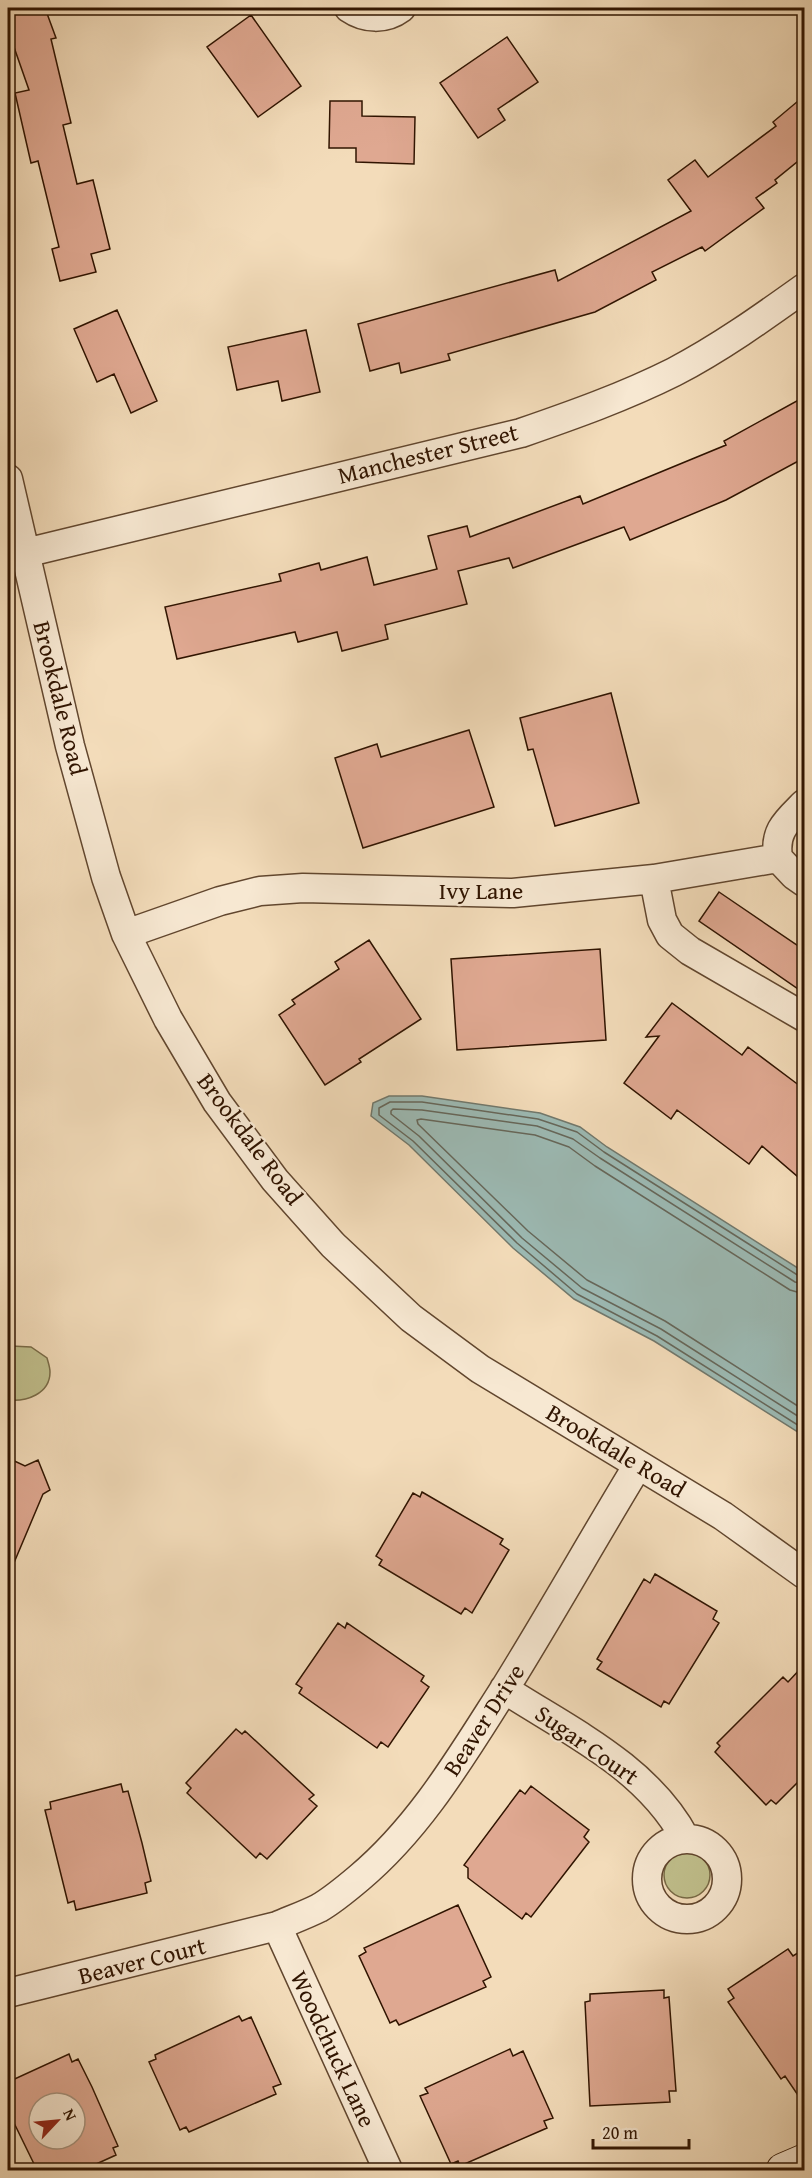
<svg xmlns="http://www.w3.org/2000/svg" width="812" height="2178" viewBox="0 0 812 2178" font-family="'Gentium Book Plus',serif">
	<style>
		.green { fill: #c0bf8c; stroke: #786a46; stroke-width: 1.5 }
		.water { fill: #9cbab4; stroke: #71786c; stroke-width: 1.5 }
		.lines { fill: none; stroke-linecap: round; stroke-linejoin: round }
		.shore { stroke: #66675a; stroke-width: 1.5 }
		.building { fill: #dfa891; stroke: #301400; stroke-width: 1.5; fill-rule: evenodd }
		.street-casing { stroke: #61462e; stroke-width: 31 }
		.secondary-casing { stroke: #301400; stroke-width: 35 }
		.street { stroke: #f7e8d2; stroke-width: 28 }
		.secondary { stroke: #f7e8d2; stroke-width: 33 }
		.labels { text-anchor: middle; stroke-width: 4.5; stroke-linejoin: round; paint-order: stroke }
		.street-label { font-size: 24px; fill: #301400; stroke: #f7e8d2 }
	</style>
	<rect width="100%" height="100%" fill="#f3dcba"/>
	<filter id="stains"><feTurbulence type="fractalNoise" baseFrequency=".00333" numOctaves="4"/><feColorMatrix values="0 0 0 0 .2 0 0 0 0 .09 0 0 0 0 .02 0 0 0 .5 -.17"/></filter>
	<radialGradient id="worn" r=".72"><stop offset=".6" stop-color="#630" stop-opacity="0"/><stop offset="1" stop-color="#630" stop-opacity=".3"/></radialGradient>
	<!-- green -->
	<path class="green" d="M 11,1346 L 31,1347 L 47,1358 C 48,1362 50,1367 50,1372 C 50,1394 26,1402 8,1400 L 8,1348 Z
		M664 1875a23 23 0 1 1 46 0a23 23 0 1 1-46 0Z"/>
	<!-- water -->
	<path class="water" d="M 389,1096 L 422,1096 L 540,1113 L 580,1127 L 607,1147 L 804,1272 L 804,1436 L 654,1341 L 574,1299 L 513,1248 L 409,1145 L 371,1116 L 373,1103 Z"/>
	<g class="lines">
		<!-- shore -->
		<path class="shore" d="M 804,1277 L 799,1276 L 604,1152 L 577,1132 L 538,1119 L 422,1102 L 390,1102 L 379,1108 L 379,1115 L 413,1141 L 517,1243 L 577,1294 L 657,1336 L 804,1429
			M 804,1284 L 795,1282 L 600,1158 L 573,1139 L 537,1126 L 422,1110 L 393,1109 L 391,1111 L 391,1114 L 419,1136 L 522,1238 L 582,1288 L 661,1329 L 804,1420
			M 804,1294 L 790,1290 L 595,1166 L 569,1147 L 535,1135 L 421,1119 L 417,1120 L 418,1124 L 528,1231 L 587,1280 L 665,1321 L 804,1410"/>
	</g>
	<!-- building -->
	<path class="building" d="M 8,8 L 45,8 L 56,38 L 51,39 L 71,123 L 63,125 L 77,184 L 93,180 L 110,249 L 91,254 L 96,272 L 60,281 L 52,249 L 59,247 L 38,161 L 31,163 L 15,93 L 29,90 L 8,30 Z
		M 251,15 L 301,86 L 258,117 L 207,47 Z
		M 507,37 L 538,82 L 498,109 L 505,120 L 478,138 L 440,83 Z
		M 804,96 L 804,162 L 802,158 L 775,180 L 777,183 L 756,198 L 764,208 L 705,251 L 702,247 L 652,272 L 656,280 L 595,312 L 448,354 L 450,360 L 401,373 L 399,363 L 370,371 L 358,324 L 555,270 L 558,281 L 691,211 L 668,180 L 695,160 L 708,177 L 776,126 L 773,122 Z
		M 330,101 L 362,101 L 362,116 L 415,117 L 414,164 L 356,162 L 356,148 L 329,148 Z
		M 117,310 L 157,401 L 131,413 L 114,374 L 97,382 L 74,329 Z
		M 306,330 L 320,392 L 282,401 L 278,381 L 237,390 L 228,347 Z
		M 804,397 L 804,458 L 726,500 L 630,540 L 624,527 L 513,568 L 509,558 L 458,571 L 467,604 L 385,625 L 388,639 L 342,651 L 337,632 L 298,642 L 295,632 L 177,659 L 165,607 L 281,581 L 279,574 L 319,563 L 321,570 L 367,557 L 374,585 L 437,569 L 428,536 L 467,526 L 470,537 L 580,496 L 583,504 L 726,445 L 724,441 Z
		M 611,693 L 639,803 L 555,826 L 533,749 L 528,750 L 520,718 Z
		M 469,730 L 494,807 L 363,848 L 335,758 L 377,744 L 381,757 Z
		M 719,892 L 804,950 L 804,993 L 699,921 Z
		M 369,940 L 421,1019 L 359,1059 L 361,1062 L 325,1085 L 279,1015 L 295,1004 L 292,1000 L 339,969 L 335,962 Z
		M 600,949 L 606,1040 L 457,1050 L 451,959 Z
		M 672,1003 L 742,1055 L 748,1047 L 804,1089 L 804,1182 L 762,1146 L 749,1164 L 677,1110 L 671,1119 L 624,1083 L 659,1036 L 646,1037 Z
		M 8,1458 L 25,1466 L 38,1460 L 50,1490 L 43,1494 L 8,1577 Z
		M 422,1492 L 503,1539 L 500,1544 L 509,1550 L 472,1613 L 465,1608 L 461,1614 L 379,1565 L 382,1560 L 376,1556 L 413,1493 L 420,1497 Z
		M 655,1574 L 717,1611 L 713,1619 L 719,1623 L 669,1704 L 664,1701 L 661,1707 L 597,1669 L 602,1662 L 597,1659 L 644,1579 L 650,1583 Z
		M 338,1623 L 345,1628 L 347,1623 L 424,1676 L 421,1681 L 429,1687 L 388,1747 L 381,1742 L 377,1748 L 299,1693 L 302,1688 L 296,1684 Z
		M 804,1665 L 804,1776 L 776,1804 L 771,1800 L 766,1805 L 715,1752 L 720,1746 L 717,1743 L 783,1677 L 788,1682 Z
		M 236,1729 L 242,1734 L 245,1731 L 314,1795 L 309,1799 L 317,1806 L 267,1859 L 260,1853 L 256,1858 L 187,1793 L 191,1788 L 186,1783 Z
		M 121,1784 L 123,1792 L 128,1791 L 142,1843 L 151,1881 L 145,1883 L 147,1893 L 76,1910 L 74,1901 L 68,1903 L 45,1810 L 51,1809 L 50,1802 Z
		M 531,1786 L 589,1830 L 584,1837 L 589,1842 L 531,1917 L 526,1913 L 522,1919 L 468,1878 L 468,1868 L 464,1865 L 520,1790 L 525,1794 Z
		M 458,1905 L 491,1977 L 483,1981 L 486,1987 L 399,2025 L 396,2020 L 390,2023 L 359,1956 L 366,1952 L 364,1948 Z
		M 788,1949 L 793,1956 L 804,1949 L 804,2104 L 785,2076 L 781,2079 L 728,2002 L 734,1998 L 728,1989 Z
		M 664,1990 L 664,1998 L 669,1997 L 676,2091 L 669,2091 L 670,2102 L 590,2106 L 585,2002 L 590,2001 L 590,1994 Z
		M 239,2016 L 242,2021 L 251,2017 L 281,2084 L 273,2087 L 276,2094 L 189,2132 L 186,2127 L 180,2130 L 149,2062 L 156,2059 L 155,2055 Z
		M 510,2049 L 513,2056 L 523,2051 L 553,2118 L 544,2121 L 547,2128 L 460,2166 L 458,2161 L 451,2164 L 420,2096 L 428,2093 L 425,2088 Z
		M 69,2054 L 72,2062 L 78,2059 L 92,2087 L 118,2146 L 113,2148 L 116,2155 L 83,2170 L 37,2170 L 14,2123 L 8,2126 L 8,2082 ZM 39,2103 L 75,2103 L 75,2139 L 39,2139 Z"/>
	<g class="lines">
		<defs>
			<path id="street" d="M 349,8 C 365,19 385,20 401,8
				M 8,479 L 70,746 L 106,877 L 126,934 L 168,1019 L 217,1102 L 275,1180 L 333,1245 L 411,1318 L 480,1369 L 723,1516 L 804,1574
				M 25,553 L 521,433 C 573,415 624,397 674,372 C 720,348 762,318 804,288
				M 778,858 C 774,831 786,822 804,804
				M 778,858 L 794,875 L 804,882
				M 654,879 L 662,920 L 670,935 L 690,951 L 804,1017
				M 126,934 L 220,901 L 260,891 L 303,888 L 513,893 L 654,879 L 778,858
				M 504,1689 C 569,1731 647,1767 685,1838
				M647 1879a40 40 0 1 1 80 0a40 40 0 1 1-80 0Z
				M 277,1926 L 388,2170
				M 8,1993 L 277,1926 C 291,1920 305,1915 319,1908 C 333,1900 346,1889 359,1878 C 421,1826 462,1755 505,1688 C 551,1614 593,1539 638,1465"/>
			<path id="secondary" d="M 783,2170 L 804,2161"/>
		</defs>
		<!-- street casing -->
		<use href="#street" class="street-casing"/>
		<!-- secondary casing -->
		<use href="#secondary" class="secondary-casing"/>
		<!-- street -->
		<use href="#street" class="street"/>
		<!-- secondary -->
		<use href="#secondary" class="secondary"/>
	</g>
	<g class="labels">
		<!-- street labels -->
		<g class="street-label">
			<text transform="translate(428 454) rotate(-14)" y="8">Manchester Street</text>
			<text transform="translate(60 698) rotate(76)" y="8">Brookdale Road</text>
			<text x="481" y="899">Ivy Lane</text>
			<text transform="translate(250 1139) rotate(53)" y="8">Brookdale Road</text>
			<text transform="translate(616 1451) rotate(31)" y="8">Brookdale Road</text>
			<text transform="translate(484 1720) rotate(-57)" y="8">Beaver Drive</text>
			<text transform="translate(587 1745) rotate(35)" y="8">Sugar Court</text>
			<text transform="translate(142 1961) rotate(-14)" y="8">Beaver Court</text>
			<text transform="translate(333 2049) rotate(65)" y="8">Woodchuck Lane</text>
		</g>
	</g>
	<!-- margin -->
	<rect width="812" height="2178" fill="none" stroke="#f3dcba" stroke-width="30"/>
	<rect x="9" y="9" width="794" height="2160" fill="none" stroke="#301400" stroke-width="3"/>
	<rect x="15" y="15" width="782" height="2148" fill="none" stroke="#301400" stroke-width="1.5"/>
	<!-- north arrow -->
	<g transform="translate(57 2121) rotate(64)"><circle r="28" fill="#f7e8d2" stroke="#a7937e" stroke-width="1.5"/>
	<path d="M0-4.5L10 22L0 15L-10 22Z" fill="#8f2418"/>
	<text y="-9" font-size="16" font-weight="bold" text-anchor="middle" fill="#301400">N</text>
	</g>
	<!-- scale -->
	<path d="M593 2139v9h96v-9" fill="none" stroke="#301400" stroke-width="3"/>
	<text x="602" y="2139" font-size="18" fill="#301400" stroke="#f7e8d2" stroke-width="4.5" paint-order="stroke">20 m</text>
	<rect width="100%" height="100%" filter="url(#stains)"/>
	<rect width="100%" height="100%" fill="url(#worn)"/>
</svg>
